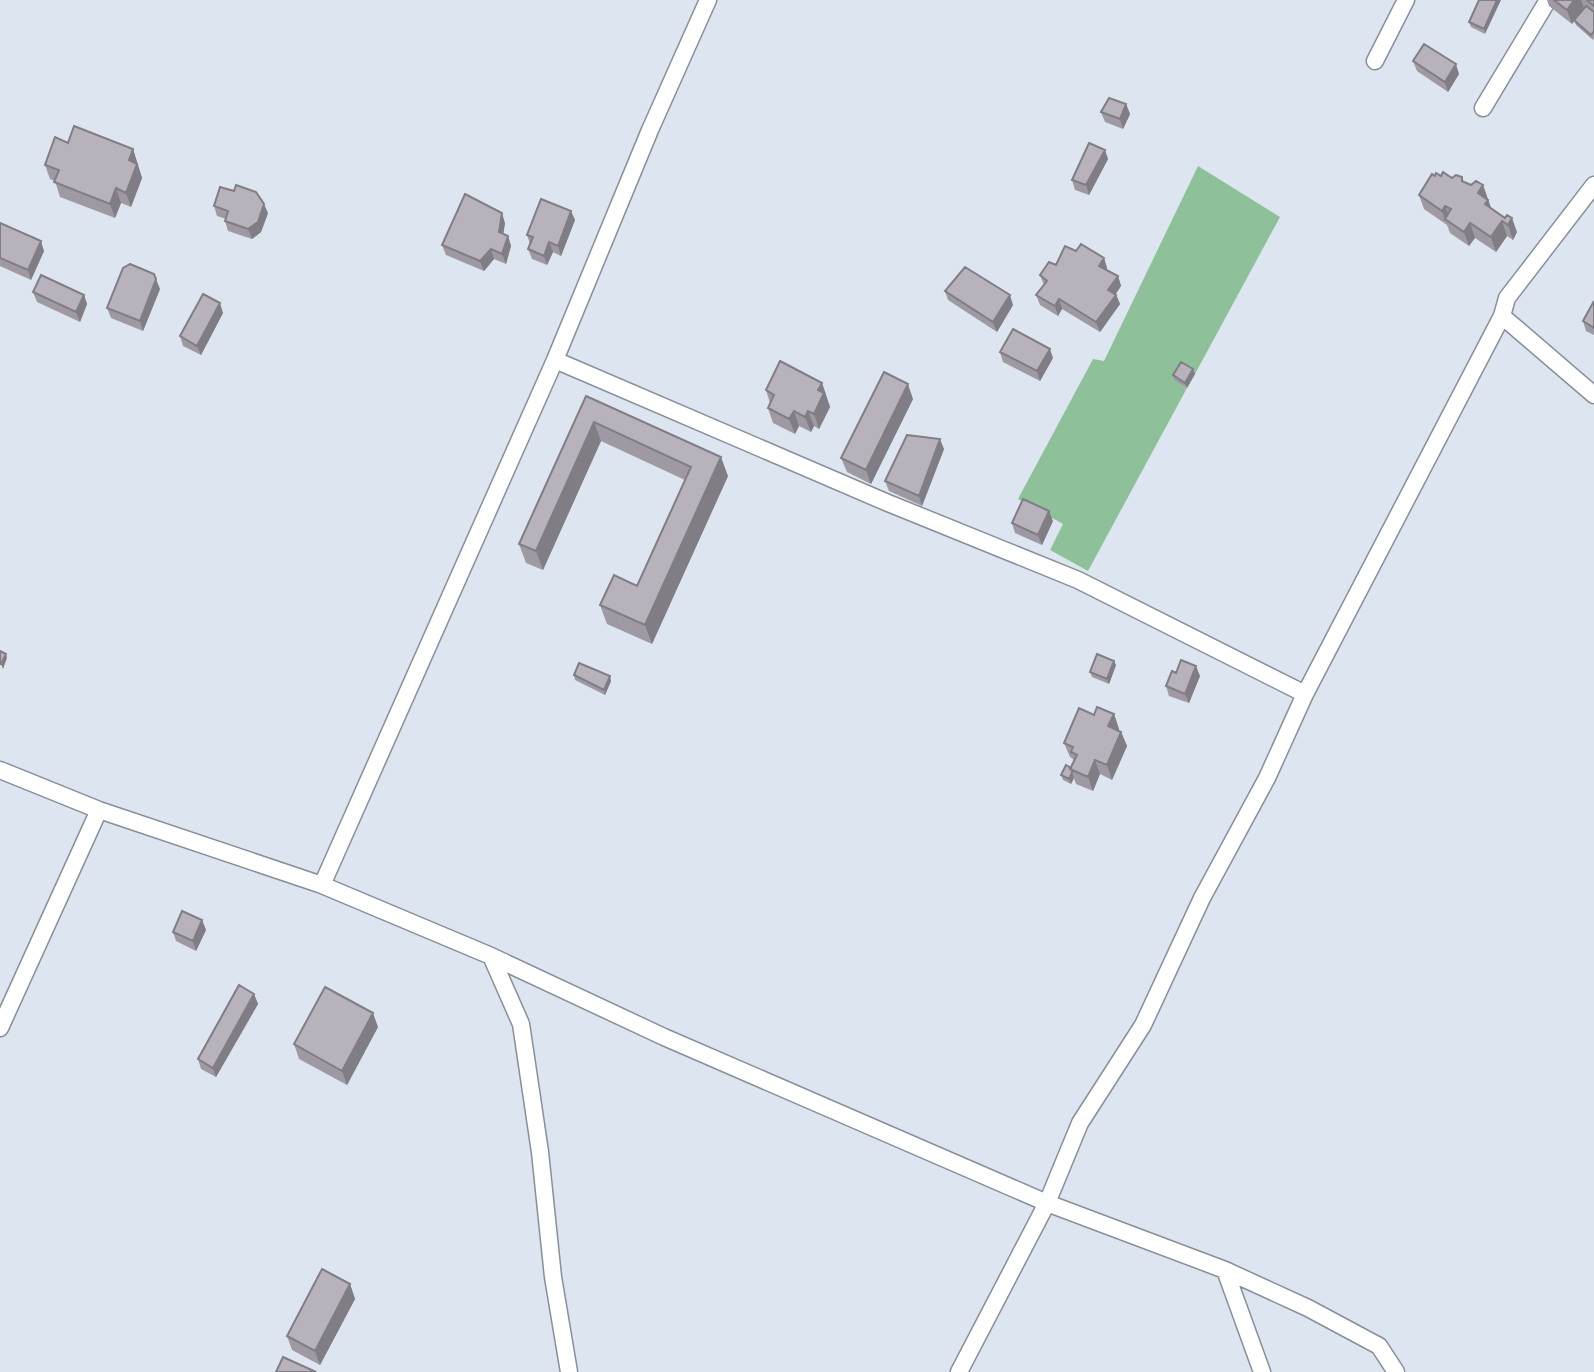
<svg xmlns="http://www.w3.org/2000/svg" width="1594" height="1372" viewBox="0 0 1594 1372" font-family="'IBM Plex Sans',sans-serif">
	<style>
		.green { fill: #8ec19a }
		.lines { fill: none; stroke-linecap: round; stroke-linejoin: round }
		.street-casing { stroke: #878f98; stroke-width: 19 }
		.street { stroke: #fff; stroke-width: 16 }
		.wall { fill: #9e99a3 }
		.shaded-wall { fill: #817d84 }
		.building { fill: #b8b2bd; stroke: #817d84; stroke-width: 2 }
	</style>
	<rect width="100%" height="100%" fill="#dde6f0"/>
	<!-- green -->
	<path class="green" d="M 1198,166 L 1280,217 L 1195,374 L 1183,367 L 1175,380 L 1187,388 L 1088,571 L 1050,550 L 1063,524 L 1018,499 L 1093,359 L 1104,361 Z"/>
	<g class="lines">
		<defs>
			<path id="street" d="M 1375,61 L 1406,0
				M 1483,108 L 1548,0
				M 1502,316 L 1594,395
				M 555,360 L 888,503 L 1078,580 L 1305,694
				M 0,770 L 99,810 L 322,885 L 491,956 L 664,1037 L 1047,1203 L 1225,1270 L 1308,1308 L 1379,1346 L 1396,1372
				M 322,885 L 555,360 L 650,130 L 708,0
				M 491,956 L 521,1024 L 540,1152 L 553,1277 L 569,1372
				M 0,1028 L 99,810
				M 1225,1270 L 1262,1372
				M 959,1372 L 1047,1203 L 1080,1123 L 1143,1025 L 1202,898 L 1267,778 L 1305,694 L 1502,316 L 1507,298 L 1594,185"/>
		</defs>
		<!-- street casing -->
		<use href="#street" class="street-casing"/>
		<!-- street -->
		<use href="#street" class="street"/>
	</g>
	<!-- wall -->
	<path class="wall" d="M 1479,0 L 1485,34 L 1471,27 L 1469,22 Z
		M 1547,0 L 1594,0 L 1594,38 L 1593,40 L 1576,25 L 1574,21 L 1572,24 L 1549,6 Z
		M 1413,61 L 1459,74 L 1448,92 L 1417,71 Z
		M 1126,104 L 1130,114 L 1123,129 L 1105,122 L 1101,112 Z
		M 68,143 L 133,149 L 142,178 L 131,207 L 121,203 L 115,218 L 60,197 L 55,181 L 50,179 L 45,165 Z
		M 1105,150 L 1108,159 L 1089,195 L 1075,190 L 1072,180 Z
		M 1435,176 L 1452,178 L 1462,177 L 1463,182 L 1471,185 L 1483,185 L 1491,208 L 1517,232 L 1513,240 L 1507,236 L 1496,252 L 1475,238 L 1469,246 L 1450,233 L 1447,225 L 1424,209 L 1419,195 Z
		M 214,206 L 268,213 L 261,232 L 252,239 L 228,231 L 225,221 L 226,219 L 217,216 Z
		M 575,220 L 561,256 L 553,252 L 547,265 L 532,259 L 528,249 L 530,244 L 527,235 Z
		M 0,223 L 44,251 L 31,280 L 0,266 Z
		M 505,223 L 503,234 L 508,236 L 511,246 L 506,264 L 494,259 L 484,271 L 446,255 L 442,245 Z
		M 1076,251 L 1104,258 L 1107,268 L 1106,270 L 1118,276 L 1121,286 L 1116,294 L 1120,304 L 1100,332 L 1062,309 L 1058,316 L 1040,305 L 1036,295 L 1044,285 L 1040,275 Z
		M 160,289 L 143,331 L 111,318 L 107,308 Z
		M 945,291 L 1013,305 L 997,332 L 948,300 Z
		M 33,292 L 84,295 L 87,304 L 80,322 L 37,302 Z
		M 1594,301 L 1594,335 L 1586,331 L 1583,321 Z
		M 223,313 L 201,355 L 183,346 L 180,336 Z
		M 1000,352 L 1053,358 L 1040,381 L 1003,362 Z
		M 1195,374 L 1187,388 L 1174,380 L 1173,375 Z
		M 822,383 L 830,407 L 819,429 L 814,426 L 811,432 L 799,426 L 795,434 L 773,423 L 768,408 L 770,403 L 766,390 Z
		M 586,396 L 728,476 L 652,644 L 607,624 L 600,605 L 637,586 L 685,480 L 601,441 L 543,570 L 526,563 L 519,544 Z
		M 913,399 L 871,484 L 847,472 L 841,458 Z
		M 944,449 L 922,506 L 889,491 L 885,481 Z
		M 1053,521 L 1042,545 L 1015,533 L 1012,523 Z
		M 1116,665 L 1109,684 L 1092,677 L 1090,672 Z
		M 1176,673 L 1200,676 L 1189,703 L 1169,696 L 1166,686 Z
		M 574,675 L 611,681 L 605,695 L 575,680 Z
		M 1114,714 L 1119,729 L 1118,730 L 1121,732 L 1127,746 L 1112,780 L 1100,774 L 1093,791 L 1076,784 L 1074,778 L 1071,784 L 1063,780 L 1061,775 L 1071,768 L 1074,761 L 1073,759 L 1070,757 L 1064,743 L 1094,715 Z
		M 202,920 L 206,930 L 196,951 L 176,941 L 173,932 Z
		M 254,994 L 258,1004 L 216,1077 L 201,1069 L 198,1059 Z
		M 378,1027 L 347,1085 L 299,1059 L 294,1044 Z
		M 350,1284 L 355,1299 L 320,1365 L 292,1350 L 287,1336 Z"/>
	<!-- shaded-wall -->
	<path class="shaded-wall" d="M 1497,0 L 1501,0 L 1485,34 L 1484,29 Z
		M 1574,0 L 1581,0 L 1584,8 L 1572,24 L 1567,10 Z
		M 1456,64 L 1459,74 L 1448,92 L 1445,82 Z
		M 1126,104 L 1130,114 L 1123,129 L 1120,119 Z
		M 133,149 L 142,178 L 131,207 L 126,193 L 129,160 Z
		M 1105,150 L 1108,159 L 1089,195 L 1086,185 Z
		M 1483,185 L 1493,214 L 1478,193 Z
		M 116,188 L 121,203 L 115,218 L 110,204 Z
		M 264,204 L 268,213 L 261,232 L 252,239 L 248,229 Z
		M 1445,206 L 1451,220 L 1445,219 L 1442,211 Z
		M 571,211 L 575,220 L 561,256 L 558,246 Z
		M 502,213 L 505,223 L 502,242 L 499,232 Z
		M 1512,218 L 1517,232 L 1513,240 L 1508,225 Z
		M 1502,221 L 1507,236 L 1496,252 L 1491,237 Z
		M 1470,223 L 1475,238 L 1469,246 L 1464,232 Z
		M 508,236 L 511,246 L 506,264 L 502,254 Z
		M 41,241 L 44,251 L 31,280 L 28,270 Z
		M 549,242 L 553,252 L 547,265 L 544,256 Z
		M 491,249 L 494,259 L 484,271 L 480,261 Z
		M 1104,258 L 1107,268 L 1102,276 L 1099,266 Z
		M 1118,276 L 1121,286 L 1111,300 L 1108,290 Z
		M 156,279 L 160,289 L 143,331 L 140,321 Z
		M 84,295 L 87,304 L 80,322 L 76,312 Z
		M 1010,295 L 1013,305 L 997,332 L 993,322 Z
		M 1116,295 L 1120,304 L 1100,332 L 1096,322 Z
		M 1059,299 L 1062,309 L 1058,316 L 1055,306 Z
		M 220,303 L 223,313 L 201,355 L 197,346 Z
		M 1050,349 L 1053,358 L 1040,381 L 1037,371 Z
		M 1193,369 L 1195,374 L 1187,388 L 1185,383 Z
		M 822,383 L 830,407 L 819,429 L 814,414 L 818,390 Z
		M 908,384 L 913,399 L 871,484 L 866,470 Z
		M 794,411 L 799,426 L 795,434 L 789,419 Z
		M 808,411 L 814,426 L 811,432 L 805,417 Z
		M 594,422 L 601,441 L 543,570 L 536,551 Z
		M 940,439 L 944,449 L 922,506 L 919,496 Z
		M 721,457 L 728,476 L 652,644 L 645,625 Z
		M 1049,511 L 1053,521 L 1042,545 L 1038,535 Z
		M 6,654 L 7,658 L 3,669 L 1,664 Z
		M 1114,661 L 1116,665 L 1109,684 L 1107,679 Z
		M 1196,666 L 1200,676 L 1189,703 L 1185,694 Z
		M 610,676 L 611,681 L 605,695 L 604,690 Z
		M 1114,714 L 1119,729 L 1114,740 L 1108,726 Z
		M 1121,732 L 1127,746 L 1112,780 L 1107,765 Z
		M 1095,760 L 1100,774 L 1093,791 L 1088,777 Z
		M 1072,773 L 1074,778 L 1071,784 L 1069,779 Z
		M 202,920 L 206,930 L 196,951 L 193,941 Z
		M 254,994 L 258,1004 L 216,1077 L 213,1068 Z
		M 373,1013 L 378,1027 L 347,1085 L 342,1071 Z
		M 350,1284 L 355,1299 L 320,1365 L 315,1351 Z"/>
	<!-- building -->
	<path class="building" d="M 1479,0 L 1497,0 L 1484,29 L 1469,22 Z
		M 1554,0 L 1574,0 L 1567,10 Z
		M 1587,0 L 1594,0 L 1594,6 Z
		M 1586,6 L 1594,12 L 1594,31 L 1591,35 L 1574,20 Z
		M 1424,44 L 1456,64 L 1445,82 L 1413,61 Z
		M 1109,98 L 1126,104 L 1120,119 L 1101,112 Z
		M 74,126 L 133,149 L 129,160 L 137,164 L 126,193 L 116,188 L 110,204 L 54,182 L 59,170 L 45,165 L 55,137 L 68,143 Z
		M 1089,143 L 1105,150 L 1086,185 L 1072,180 Z
		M 1443,172 L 1452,178 L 1456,175 L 1462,177 L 1462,181 L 1471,185 L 1476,181 L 1483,185 L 1478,193 L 1488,200 L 1485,204 L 1505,218 L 1507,215 L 1512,218 L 1508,225 L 1502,221 L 1491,237 L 1470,223 L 1464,232 L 1445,219 L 1451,209 L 1445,206 L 1442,211 L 1419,195 L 1432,174 L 1435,176 L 1436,173 L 1441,176 Z
		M 236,185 L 256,192 L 264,204 L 258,222 L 248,229 L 225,221 L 228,211 L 214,206 L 220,187 L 234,191 Z
		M 465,194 L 502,213 L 499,232 L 508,236 L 502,254 L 491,249 L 480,261 L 442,245 Z
		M 541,199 L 571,211 L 558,246 L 549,242 L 544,256 L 528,249 L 533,237 L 527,235 Z
		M 0,223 L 41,241 L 28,270 L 0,258 Z
		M 1081,244 L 1104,258 L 1099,266 L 1118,276 L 1108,290 L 1116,295 L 1096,322 L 1059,299 L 1055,306 L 1036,295 L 1047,281 L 1040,275 L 1049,262 L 1056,265 L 1065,246 L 1076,251 Z
		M 130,264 L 154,274 L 156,279 L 140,321 L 107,308 L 123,268 Z
		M 965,267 L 1010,295 L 993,322 L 945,291 Z
		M 41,275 L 84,295 L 76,312 L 33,292 Z
		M 203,294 L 220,303 L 197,346 L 180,336 Z
		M 1594,301 L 1594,328 L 1583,321 Z
		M 1013,329 L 1050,349 L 1037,371 L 1000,352 Z
		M 780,361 L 822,383 L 818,390 L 824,393 L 814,414 L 808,411 L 805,417 L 794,411 L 789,419 L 768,408 L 774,395 L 766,390 Z
		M 1181,362 L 1193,369 L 1185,383 L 1173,375 Z
		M 884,372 L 908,384 L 866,470 L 841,458 Z
		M 586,396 L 721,457 L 645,625 L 600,605 L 614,575 L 637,586 L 691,467 L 594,422 L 536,551 L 519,544 Z
		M 907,435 L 940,439 L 919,496 L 885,481 Z
		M 1023,499 L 1049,511 L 1038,535 L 1012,523 Z
		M 0,651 L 6,654 L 1,664 L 0,664 Z
		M 1097,654 L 1114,661 L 1107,679 L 1090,672 Z
		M 1181,660 L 1196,666 L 1185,694 L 1166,686 L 1172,671 L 1176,673 Z
		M 579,663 L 610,676 L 604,690 L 574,675 Z
		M 1097,707 L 1114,714 L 1108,726 L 1121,732 L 1107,765 L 1095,760 L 1088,777 L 1070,769 L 1077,755 L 1071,752 L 1073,747 L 1064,743 L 1079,708 L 1094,715 Z
		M 1066,765 L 1071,768 L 1072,773 L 1069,779 L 1061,775 Z
		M 182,911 L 202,920 L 193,941 L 173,932 Z
		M 239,985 L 254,994 L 213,1068 L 198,1059 Z
		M 325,987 L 373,1013 L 342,1071 L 294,1044 Z
		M 322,1269 L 350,1284 L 315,1351 L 287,1336 Z
		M 283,1357 L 316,1372 L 276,1372 Z"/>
</svg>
